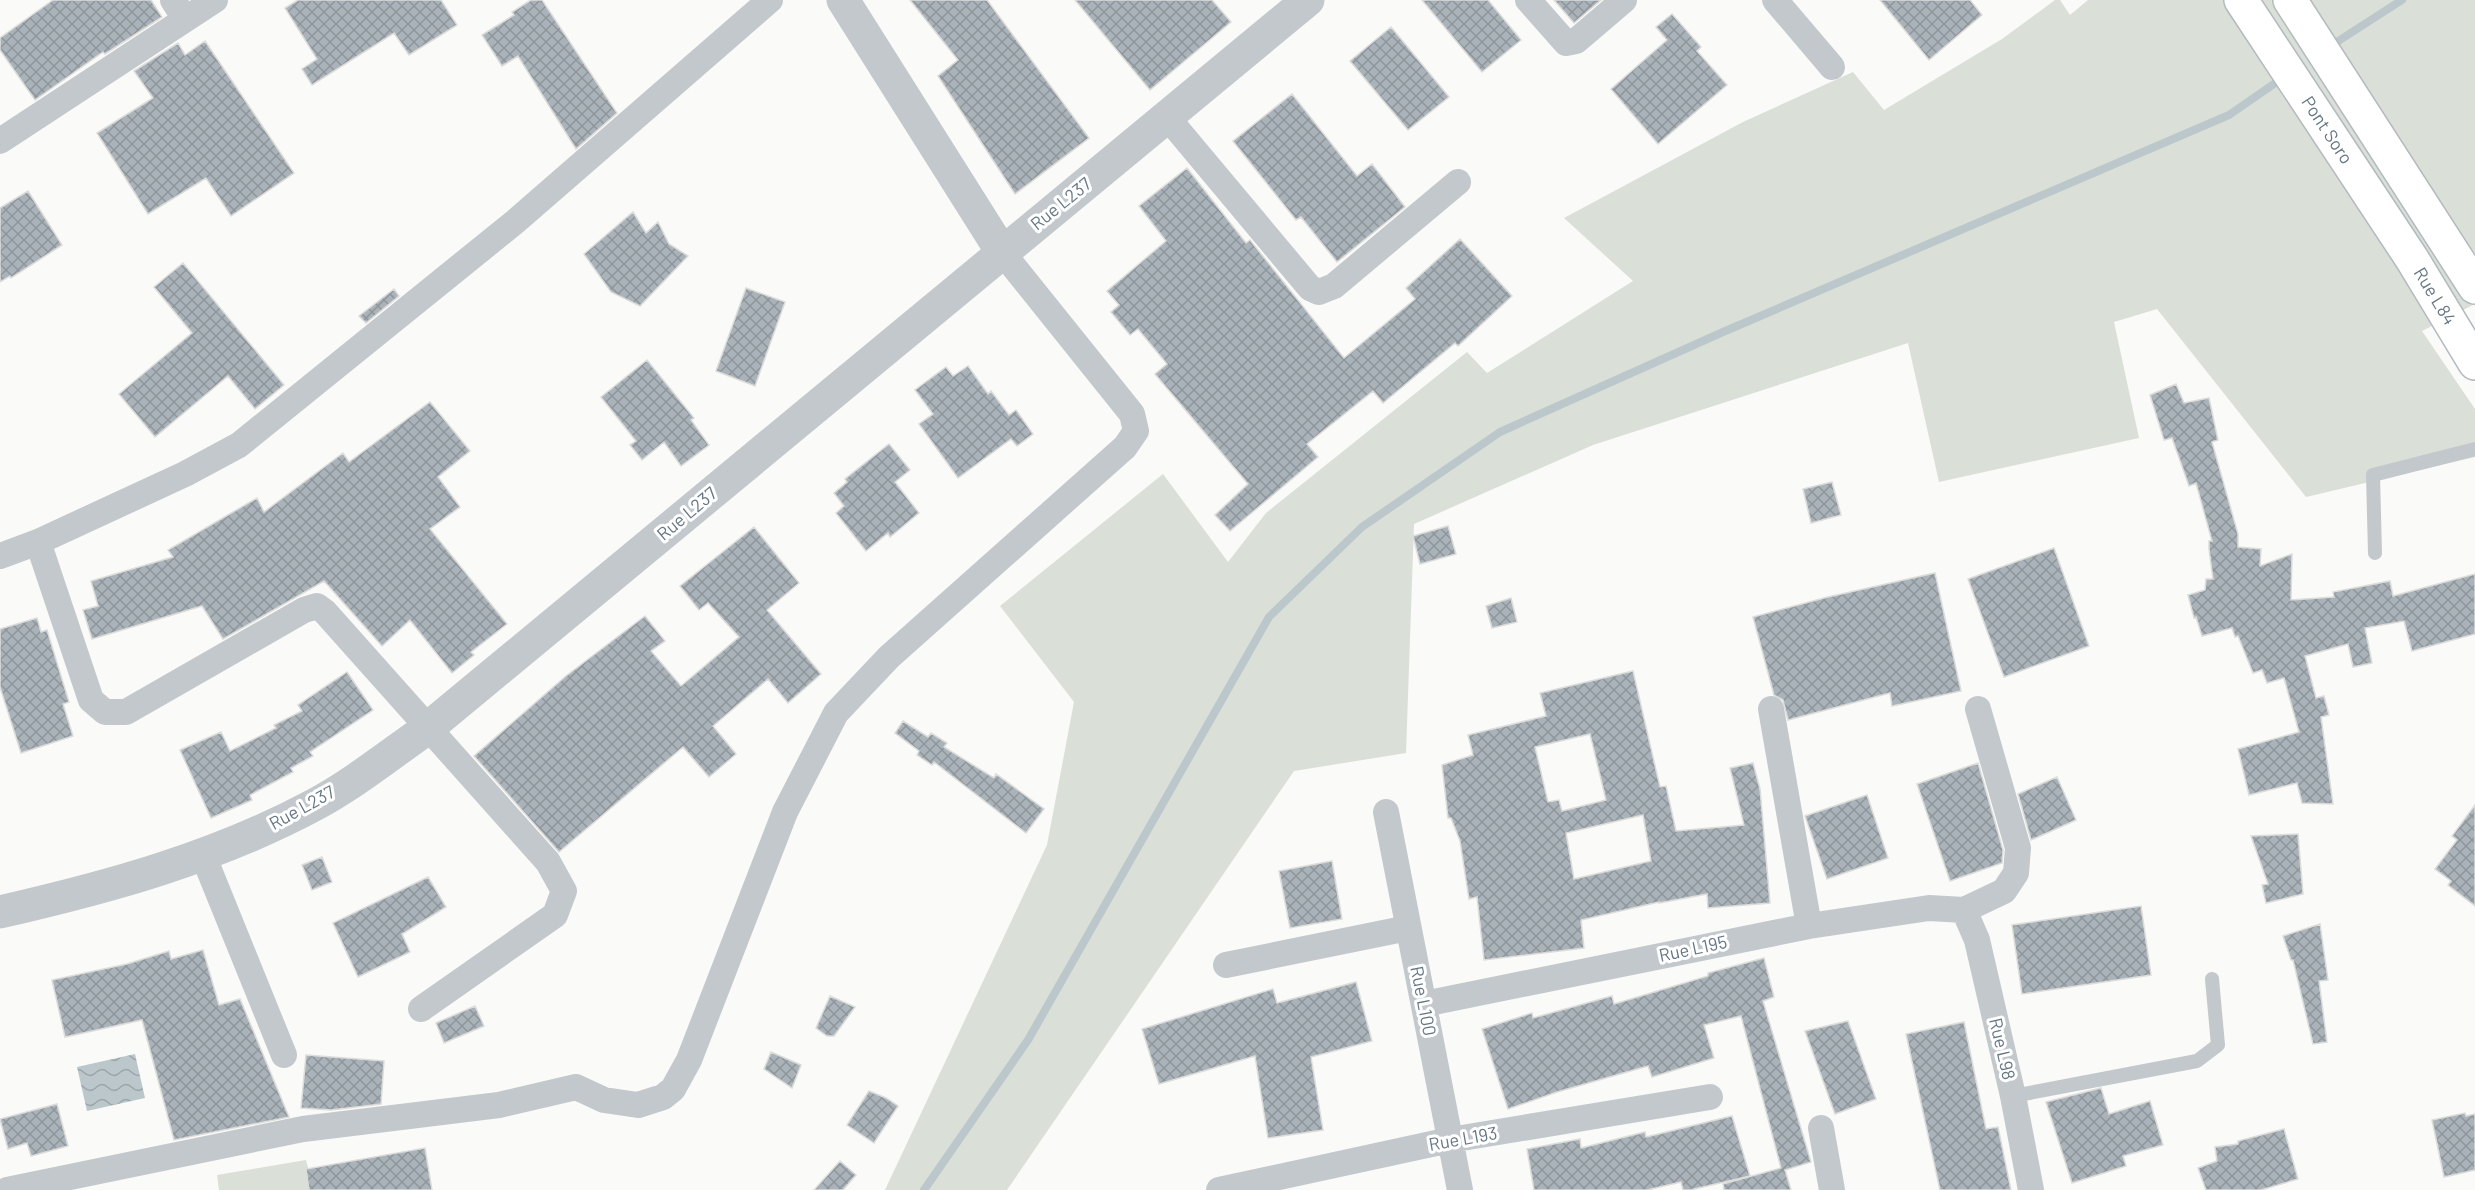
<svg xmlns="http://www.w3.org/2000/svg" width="2475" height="1190" viewBox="0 0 2475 1190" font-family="Barlow,sans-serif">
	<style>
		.grass { fill: #dadfd7 }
		.water { fill: url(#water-waves) }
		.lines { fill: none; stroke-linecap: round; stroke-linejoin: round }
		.stream { stroke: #bbc7cb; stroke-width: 8 }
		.building { fill: url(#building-cross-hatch); stroke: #dcdcda; stroke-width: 1.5; fill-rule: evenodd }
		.secondary-casing { stroke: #b3babf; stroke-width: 36 }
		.service { stroke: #c3c8cc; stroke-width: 14 }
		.minor { stroke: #c3c8cc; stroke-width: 26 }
		.tertiary { stroke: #c3c8cc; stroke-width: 33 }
		.secondary { stroke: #fff; stroke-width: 33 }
		.labels { text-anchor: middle; stroke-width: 6; stroke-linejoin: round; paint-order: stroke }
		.street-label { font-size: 18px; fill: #657683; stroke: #fff }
	</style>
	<defs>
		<pattern id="water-waves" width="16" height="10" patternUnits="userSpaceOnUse" patternTransform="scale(1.5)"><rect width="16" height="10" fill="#bbc7cb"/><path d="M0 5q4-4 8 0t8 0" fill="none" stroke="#9ca6aa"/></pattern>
		<pattern id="building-cross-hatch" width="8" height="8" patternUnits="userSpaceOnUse" patternTransform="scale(1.5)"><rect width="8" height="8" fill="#aab3b9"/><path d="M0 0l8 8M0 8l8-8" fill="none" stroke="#8e969c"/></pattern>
	</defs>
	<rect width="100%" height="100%" fill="#fafaf8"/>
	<!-- grass -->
	<path class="grass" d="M 2055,0 L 2060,0 L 2070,15 L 2088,0 L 2475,0 L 2475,304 L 2422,331 L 2475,409 L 2475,457 L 2306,497 L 2157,309 L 2114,322 L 2139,438 L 1939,482 L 1908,343 L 1593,445 L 1414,524 L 1406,753 L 1294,771 L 1007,1190 L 885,1190 L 1047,845 L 1074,702 L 1000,606 L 1163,474 L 1228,562 L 1266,513 L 1467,352 L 1487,373 L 1633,281 L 1564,218 L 1743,122 L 1853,72 L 1884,110 L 2002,39 Z
		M 306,1160 L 314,1190 L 219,1190 L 217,1175 Z"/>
	<!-- water -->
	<path class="water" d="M 135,1054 L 145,1098 L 87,1111 L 77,1067 Z"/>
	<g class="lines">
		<!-- stream -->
		<path class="stream" d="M 2329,47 L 2402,0
			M 924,1190 L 1028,1040 L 1269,617 L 1362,527 L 1500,432 L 1723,332 L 2229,115 L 2284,77"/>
	</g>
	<!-- building -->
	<path class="building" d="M 53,0 L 151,0 L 162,17 L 105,54 L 103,52 L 35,100 L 0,50 L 0,38 Z
		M 298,0 L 441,0 L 457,25 L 409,55 L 394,33 L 312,85 L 302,69 L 317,59 L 285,8 Z
		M 531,0 L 542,0 L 617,113 L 576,149 L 518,56 L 502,66 L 482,35 L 514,15 L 512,12 Z
		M 910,0 L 987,0 L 1089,138 L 1015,194 L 938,76 L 958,60 Z
		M 1075,0 L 1212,0 L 1231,22 L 1150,90 Z
		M 1422,0 L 1488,0 L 1521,40 L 1482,72 Z
		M 1554,0 L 1601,0 L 1574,23 Z
		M 1880,0 L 1970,0 L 1982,15 L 1929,60 Z
		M 1672,14 L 1701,47 L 1697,51 L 1727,85 L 1658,144 L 1611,89 L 1667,40 L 1656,27 Z
		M 1391,27 L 1449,97 L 1408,130 L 1350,61 Z
		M 205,41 L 294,173 L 231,216 L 206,178 L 148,214 L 97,133 L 153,98 L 134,71 L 178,43 L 185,55 Z
		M 1292,94 L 1357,176 L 1372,164 L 1405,207 L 1337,262 L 1301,217 L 1296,220 L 1233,141 Z
		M 1187,168 L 1246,243 L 1250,240 L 1344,358 L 1415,299 L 1406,288 L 1460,239 L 1512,296 L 1458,346 L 1455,343 L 1383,403 L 1373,391 L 1307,444 L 1318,457 L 1230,531 L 1215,515 L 1248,484 L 1155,374 L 1167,364 L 1138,329 L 1130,335 L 1111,312 L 1119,305 L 1107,291 L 1166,241 L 1139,206 Z
		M 28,191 L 62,245 L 11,278 L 10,276 L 0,282 L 0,208 Z
		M 633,212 L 646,233 L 658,222 L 669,244 L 688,256 L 640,306 L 611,292 L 584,254 Z
		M 183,263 L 284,385 L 255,409 L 228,376 L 155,437 L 119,394 L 192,333 L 154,287 Z
		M 746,288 L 785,302 L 755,386 L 716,371 Z
		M 394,289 L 399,296 L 366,323 L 359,316 Z
		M 647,360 L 694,418 L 691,420 L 709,445 L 681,466 L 664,442 L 642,460 L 630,445 L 636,441 L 601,397 Z
		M 968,366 L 988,394 L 991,391 L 1009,415 L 1016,410 L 1033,434 L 1017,446 L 1011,439 L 958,478 L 919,424 L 933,414 L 915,390 L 946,367 L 953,376 Z
		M 2176,384 L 2184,403 L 2209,398 L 2218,440 L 2212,442 L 2238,534 L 2238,547 L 2261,549 L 2260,566 L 2292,554 L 2291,600 L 2334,597 L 2333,592 L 2390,581 L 2393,596 L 2475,574 L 2475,634 L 2412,651 L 2404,621 L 2365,628 L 2372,663 L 2353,667 L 2348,644 L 2305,656 L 2316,698 L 2324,696 L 2329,715 L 2321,717 L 2333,804 L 2302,803 L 2297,783 L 2249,795 L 2238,749 L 2299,732 L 2284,678 L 2267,683 L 2262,670 L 2253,673 L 2238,636 L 2235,637 L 2232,628 L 2202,636 L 2196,617 L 2194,618 L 2188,595 L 2205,590 L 2206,579 L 2213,579 L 2209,549 L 2209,541 L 2212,541 L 2196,483 L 2189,486 L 2172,438 L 2164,440 L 2150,395 Z
		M 430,402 L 470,451 L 438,477 L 460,507 L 430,529 L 507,624 L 471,652 L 474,655 L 452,673 L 410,620 L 382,646 L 324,581 L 223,639 L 202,606 L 92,639 L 83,610 L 98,606 L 91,581 L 173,557 L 168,550 L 257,498 L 264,512 L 343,453 L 349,462 Z
		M 889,444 L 910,470 L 895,482 L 919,513 L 890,537 L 888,533 L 866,551 L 836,513 L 844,506 L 834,493 L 847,482 L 845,479 Z
		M 1832,482 L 1841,515 L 1811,523 L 1803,489 Z
		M 1448,526 L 1456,554 L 1420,564 L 1413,536 Z
		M 754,527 L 799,583 L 767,610 L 821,674 L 788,703 L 768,679 L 713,726 L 736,754 L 709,777 L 683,747 L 559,852 L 474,756 L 566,676 L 645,616 L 665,641 L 651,651 L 681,686 L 739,637 L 708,603 L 699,610 L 680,586 Z
		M 2054,548 L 2089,646 L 2004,677 L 1968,579 Z
		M 1935,573 L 1961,691 L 1892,706 L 1890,693 L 1788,720 L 1783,700 L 1774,695 L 1753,617 L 1828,597 Z
		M 1511,598 L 1517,622 L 1492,628 L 1486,606 Z
		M 37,618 L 41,632 L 47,630 L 69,702 L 63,704 L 73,736 L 21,753 L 0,687 L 0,629 Z
		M 1633,671 L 1660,787 L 1666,786 L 1676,831 L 1744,825 L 1730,768 L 1753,763 L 1760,789 L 1770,903 L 1708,908 L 1707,894 L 1659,903 L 1659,902 L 1581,920 L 1584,948 L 1484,960 L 1477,897 L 1469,899 L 1460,841 L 1451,818 L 1448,818 L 1442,765 L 1473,755 L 1468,735 L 1546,716 L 1540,693 ZM 1590,734 L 1606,800 L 1562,811 L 1559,800 L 1548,802 L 1535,747 ZM 1643,815 L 1651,861 L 1574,879 L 1566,833 Z
		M 347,672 L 373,710 L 310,752 L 313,756 L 291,768 L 293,772 L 250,795 L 252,800 L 211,818 L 180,750 L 221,732 L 230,751 L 276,728 L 274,725 L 302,711 L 298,705 Z
		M 903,721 L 928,737 L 931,733 L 947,743 L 944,747 L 994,778 L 996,774 L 1044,809 L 1026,833 L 934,762 L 932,765 L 917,755 L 919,751 L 895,733 Z
		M 1978,763 L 2003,850 L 2002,863 L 1950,881 L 1917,784 Z
		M 2057,777 L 2076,820 L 2031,840 L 2018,794 Z
		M 1867,795 L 1888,858 L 1827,879 L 1805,816 Z
		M 2475,805 L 2475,906 L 2448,885 L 2451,881 L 2435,869 L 2457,840 L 2452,836 Z
		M 2298,834 L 2303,894 L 2266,903 L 2262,885 L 2268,884 L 2251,836 Z
		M 322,857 L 332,882 L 312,890 L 302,865 Z
		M 1332,861 L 1342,919 L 1290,928 L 1279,871 Z
		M 428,877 L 446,907 L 402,934 L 410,952 L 358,977 L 333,923 Z
		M 2141,906 L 2151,975 L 2022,994 L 2012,925 Z
		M 2320,924 L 2328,980 L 2319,981 L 2327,1042 L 2313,1044 L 2293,960 L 2291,960 L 2283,936 Z
		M 203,950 L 219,1005 L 240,999 L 289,1117 L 174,1140 L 142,1020 L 65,1037 L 52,980 L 127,964 L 169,951 L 171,959 Z
		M 1764,958 L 1774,997 L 1763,1001 L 1811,1162 L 1785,1170 L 1791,1190 L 1724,1190 L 1723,1184 L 1781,1168 L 1741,1016 L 1704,1025 L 1714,1058 L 1652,1077 L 1648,1066 L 1557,1092 L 1508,1109 L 1482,1029 L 1532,1013 L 1533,1018 L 1612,996 L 1614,1004 L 1708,976 L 1708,973 Z
		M 1356,982 L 1372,1041 L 1311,1057 L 1323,1130 L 1268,1138 L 1255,1056 L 1159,1084 L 1142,1029 L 1273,989 L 1277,1003 Z
		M 830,996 L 855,1007 L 834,1036 L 827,1036 L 816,1028 Z
		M 475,1006 L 484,1026 L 444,1043 L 436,1023 Z
		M 1848,1021 L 1876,1099 L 1835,1114 L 1805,1031 Z
		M 1964,1022 L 1986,1129 L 1998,1127 L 2011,1190 L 1940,1190 L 1906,1034 Z
		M 771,1052 L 801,1065 L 792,1088 L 764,1069 Z
		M 306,1055 L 384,1061 L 381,1104 L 331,1110 L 301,1108 Z
		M 2101,1088 L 2109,1114 L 2150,1101 L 2163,1145 L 2123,1156 L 2126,1166 L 2072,1183 L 2046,1102 Z
		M 869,1091 L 886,1098 L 898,1106 L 874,1143 L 847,1125 Z
		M 57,1104 L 68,1146 L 31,1156 L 27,1143 L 8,1149 L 0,1119 Z
		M 2465,1113 L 2466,1116 L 2475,1114 L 2475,1170 L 2444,1177 L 2432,1120 Z
		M 1732,1116 L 1750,1176 L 1690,1190 L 1683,1190 L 1681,1182 L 1647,1190 L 1534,1190 L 1527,1149 L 1580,1139 L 1581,1148 L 1645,1132 L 1646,1137 Z
		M 2284,1129 L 2298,1179 L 2261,1190 L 2206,1190 L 2198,1168 L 2217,1161 L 2215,1147 L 2238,1144 L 2238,1141 Z
		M 425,1148 L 432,1190 L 309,1190 L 306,1169 Z
		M 840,1161 L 856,1175 L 843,1190 L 814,1190 Z"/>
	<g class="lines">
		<defs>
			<g id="secondary">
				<path id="s1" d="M 2241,0 L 2412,259 L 2475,363"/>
				<path d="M 2290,0 L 2475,287"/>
			</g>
		</defs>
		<!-- secondary casing -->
		<use href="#secondary" class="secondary-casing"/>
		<!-- service -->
		<path class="service" d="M 2375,553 L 2373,475 L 2475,449
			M 2013,1096 L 2197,1061 L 2218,1045 L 2212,979"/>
		<!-- minor -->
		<path class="minor" d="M 173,0 L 185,19
			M 1528,0 L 1566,43 L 1576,41 L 1624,0
			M 1775,0 L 1832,67
			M 1167,117 L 1310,288 L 1319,292 L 1334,286 L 1458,182
			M 0,141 L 215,0
			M 38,542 L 91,700 L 105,712 L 126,712 L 304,610 L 317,606 L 325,612 L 548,862 L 564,891 L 555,915 L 421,1009
			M 0,556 L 38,542 L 185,474 L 239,445 L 516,221 L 770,0
			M 1771,709 L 1809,926
			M 1386,812 L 1460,1190
			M 203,855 L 284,1055
			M 1964,910 L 1977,940 L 2013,1096 L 2031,1190
			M 1226,965 L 1408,928
			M 1424,1004 L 1809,926 L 1929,908 L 1964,910 L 2004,891 L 2016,873 L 2018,848 L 1978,709
			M 1821,1128 L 1832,1190
			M 7,1190 L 303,1129 L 499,1105 L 576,1087 L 604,1100 L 638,1105 L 663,1097 L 673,1089 L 689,1060 L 785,812 L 836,713 L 889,657 L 1125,447 L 1136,431 L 1132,414 L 1002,252
			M 1219,1190 L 1450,1140 L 1710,1097"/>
		<!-- tertiary -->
		<path class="tertiary" d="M 843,0 L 1002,252
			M 0,912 C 109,887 215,858 314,805 C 352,785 392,753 428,728 L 1308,0"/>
		<!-- secondary -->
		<use href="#secondary" class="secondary"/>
	</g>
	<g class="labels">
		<!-- street labels -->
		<g class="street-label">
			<text dy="6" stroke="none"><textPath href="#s1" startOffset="156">Pont Soro</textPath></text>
			<text transform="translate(1061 204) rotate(-39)" y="6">Rue L237</text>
			<text dy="6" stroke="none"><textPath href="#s1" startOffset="354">Rue L84</textPath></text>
			<text transform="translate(687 514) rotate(-40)" y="6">Rue L237</text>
			<text transform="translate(302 808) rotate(-29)" y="6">Rue L237</text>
			<text transform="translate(1693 949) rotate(-12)" y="6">Rue L195</text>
			<text transform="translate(1423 1001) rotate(79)" y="6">Rue L100</text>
			<text transform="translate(2002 1049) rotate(77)" y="6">Rue L98</text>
			<text transform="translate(1463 1139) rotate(-10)" y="6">Rue L193</text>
		</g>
	</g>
</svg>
